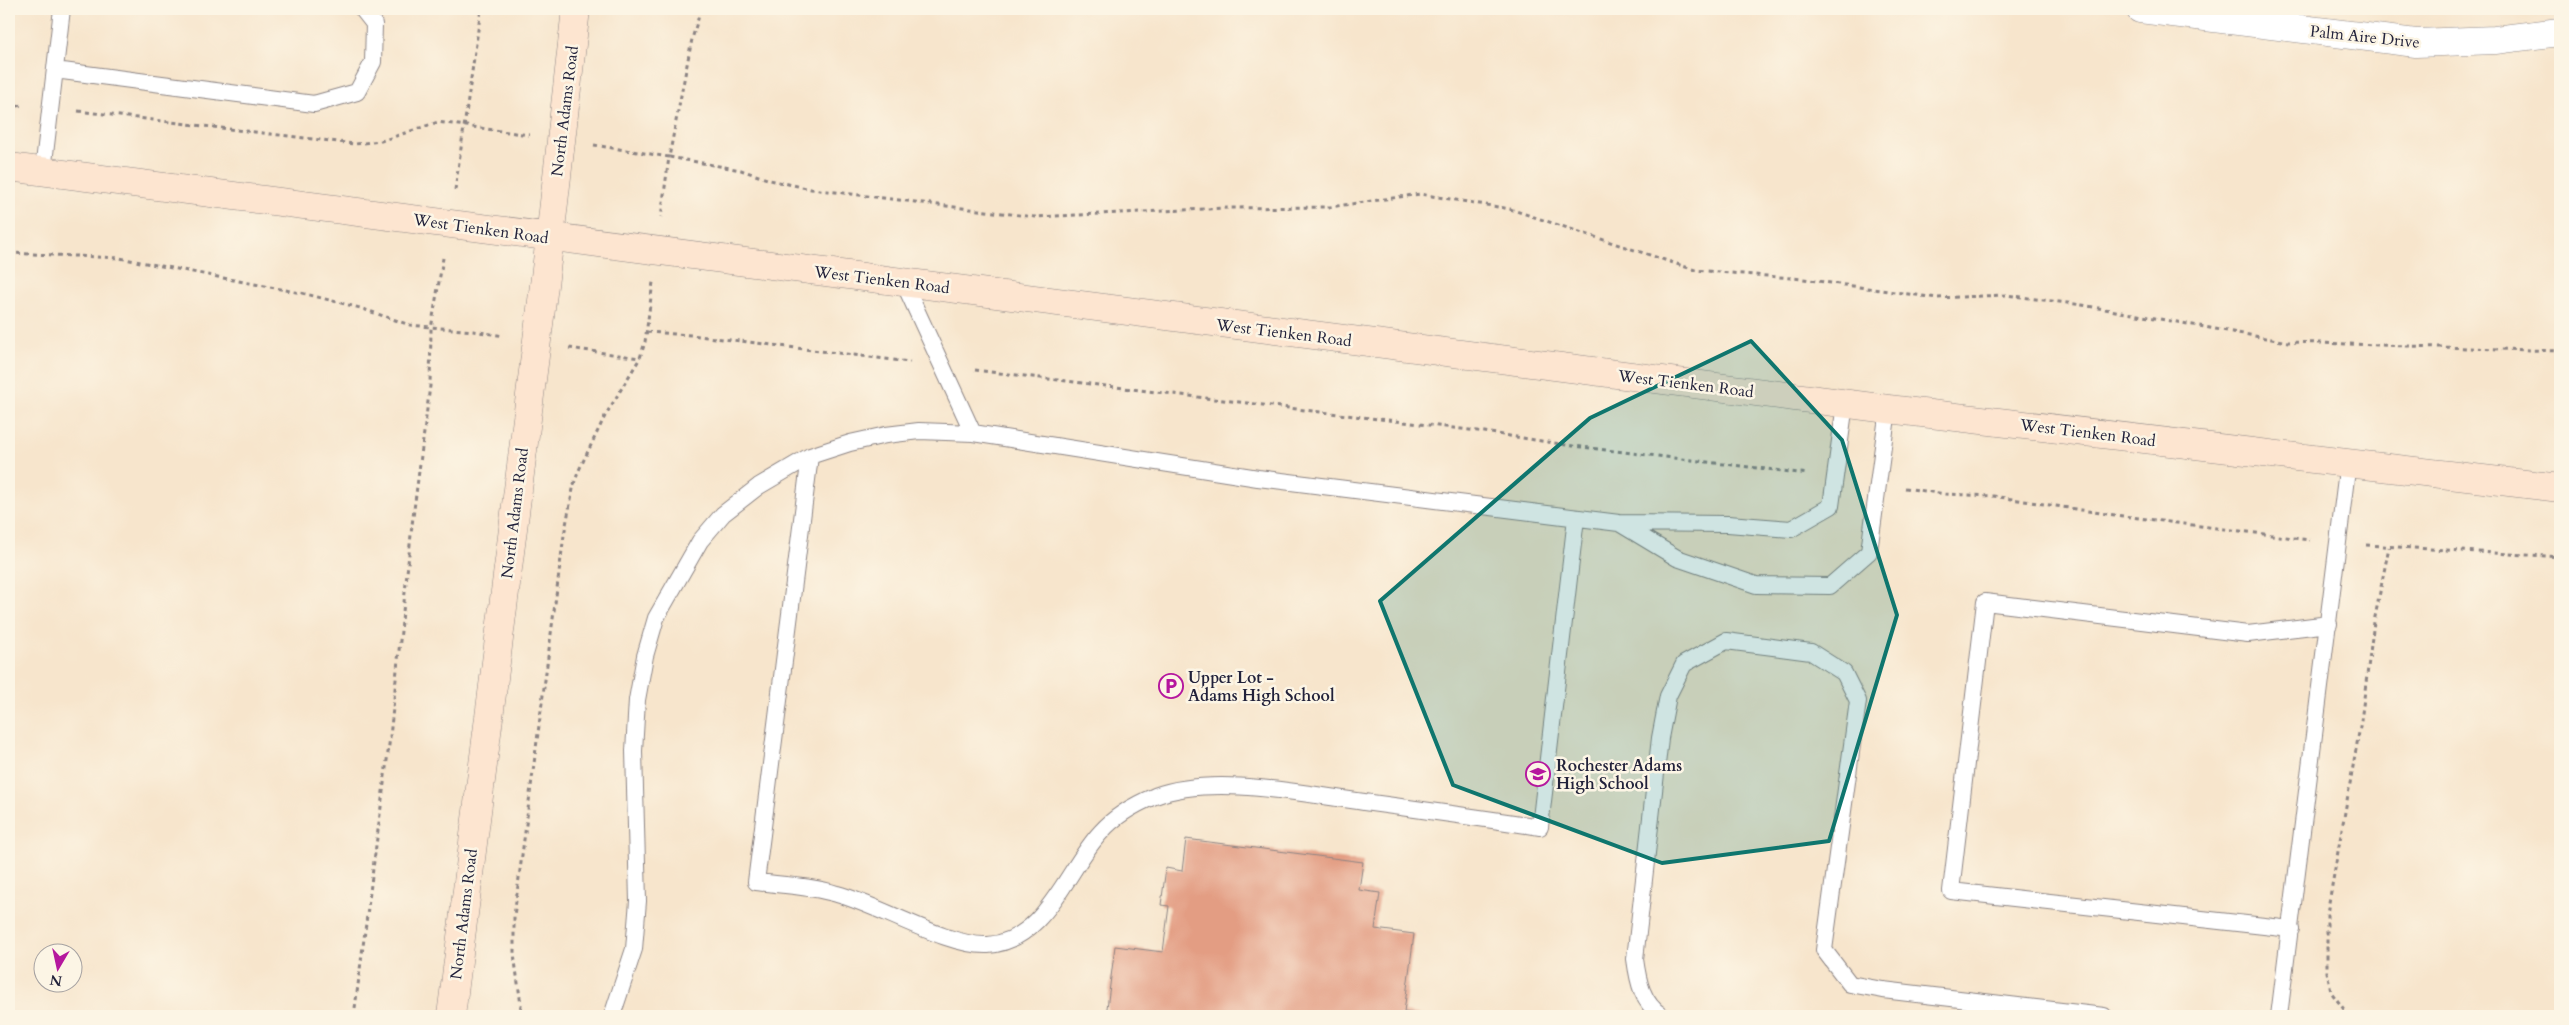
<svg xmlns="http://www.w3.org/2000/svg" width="2569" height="1025" viewBox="0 0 2569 1025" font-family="Cardo,serif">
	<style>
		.building { fill: #e39d83 }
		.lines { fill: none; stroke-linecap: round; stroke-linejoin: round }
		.lane-casing { stroke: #8c8484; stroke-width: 18 }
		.street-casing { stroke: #8c8484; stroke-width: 29 }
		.secondary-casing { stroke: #8c8484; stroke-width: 29 }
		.path { stroke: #8c8484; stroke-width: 3; stroke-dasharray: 4 4; stroke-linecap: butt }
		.lane { stroke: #fff; stroke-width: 16 }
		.street { stroke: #fff; stroke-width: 28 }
		.secondary { stroke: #fde5d0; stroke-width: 28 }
		.marked { fill: #0f766e; fill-opacity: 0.2; stroke: #0f766e; stroke-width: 4; stroke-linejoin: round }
		.labels { text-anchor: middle; stroke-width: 5; stroke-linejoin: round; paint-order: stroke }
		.street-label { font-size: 16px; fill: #22223b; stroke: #fcf5e5 }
		.poi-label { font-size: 16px; font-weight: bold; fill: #22223b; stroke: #fcf5e5; text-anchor: start }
	</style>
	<rect width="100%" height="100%" fill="#fcf5e5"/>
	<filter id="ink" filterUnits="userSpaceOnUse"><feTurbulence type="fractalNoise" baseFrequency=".02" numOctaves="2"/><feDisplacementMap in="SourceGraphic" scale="10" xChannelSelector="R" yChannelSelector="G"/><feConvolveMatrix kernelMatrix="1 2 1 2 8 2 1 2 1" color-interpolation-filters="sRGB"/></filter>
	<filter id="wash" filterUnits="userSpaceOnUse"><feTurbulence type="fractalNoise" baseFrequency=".0096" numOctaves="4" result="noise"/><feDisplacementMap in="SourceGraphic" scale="20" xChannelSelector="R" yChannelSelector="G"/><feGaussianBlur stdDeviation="1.12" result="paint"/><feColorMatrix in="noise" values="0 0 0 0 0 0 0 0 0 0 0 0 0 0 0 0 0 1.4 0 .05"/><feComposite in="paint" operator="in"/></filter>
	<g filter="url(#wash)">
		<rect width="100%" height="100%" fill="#f7e5cc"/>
		<g id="blocks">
			<!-- building -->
			<path class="building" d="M 1186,839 L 1363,862 L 1359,890 L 1380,893 L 1375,929 L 1414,934 L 1404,1012 L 1430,1016 L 1106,1016 L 1115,946 L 1163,952 L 1169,906 L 1161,905 L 1166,868 L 1182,871 Z"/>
		</g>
	</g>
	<g filter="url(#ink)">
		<use href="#blocks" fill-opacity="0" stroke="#8c8484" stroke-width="1"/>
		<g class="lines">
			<defs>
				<path id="lane" d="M 55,70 L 314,104 L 357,92 L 373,62 L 374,24 L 363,10
					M 43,171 L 62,9
					M 903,281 L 973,433
					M 810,456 L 756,882 C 782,885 812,886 837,894 C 879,905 948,947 988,945 C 1046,941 1067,868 1101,832 C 1114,817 1136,804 1155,796 C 1212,774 1304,794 1364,802 C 1423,810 1481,818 1540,827 L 1576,518
					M 1619,523 L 1677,558 L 1756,585 L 1830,586 L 1869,552 L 1888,409
					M 2291,929 L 1951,891 L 1985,602 L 2248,634 L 2329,624
					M 612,1016 L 634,949 L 638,901 L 634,751 L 637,700 L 645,656 L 656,618 L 700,541 L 723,514 L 759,486 L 810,456 L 850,443 L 886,435 L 919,431 L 973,433 L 1258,478 L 1619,523 L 1728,524 L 1791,529 L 1831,506 L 1845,404
					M 1662,1016 C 1642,1003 1638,981 1635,959 L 1660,738 L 1668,696 L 1684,664 L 1726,641 L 1811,652 L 1844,673 L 1858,701 L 1824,950 L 1850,984 L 1883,990 L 2104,1016
					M 2279,1016 L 2348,462"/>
				<path id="street" d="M 2140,9 L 2416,43 L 2495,40 L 2560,32"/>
				<path id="secondary" d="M 9,167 L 1888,409 L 2560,488
					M 451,1016 L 550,238 L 576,9"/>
			</defs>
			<!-- lane casing -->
			<use href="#lane" class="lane-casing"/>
			<!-- street casing -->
			<use href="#street" class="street-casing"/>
			<!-- secondary casing -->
			<use href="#secondary" class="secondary-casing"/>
			<!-- path -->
			<path class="path" d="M 701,9 L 692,39 L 669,157 L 741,170 L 770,180 L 811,189 L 1035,217 L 1227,208 L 1330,207 L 1420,194 L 1510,209 L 1695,270 L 1803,279 L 1937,298 L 2006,295 L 2082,305 L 2288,342 L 2560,351
				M 9,108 L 22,105
				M 78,111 L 355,144 L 381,141 L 438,122 L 529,135
				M 594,145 L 669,157 L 661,217
				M 455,190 L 481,9
				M 9,253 L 120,258 L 306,294 L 360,308 L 410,325 L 473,331 L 504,336
				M 647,332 L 691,335 L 910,362
				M 569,348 L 640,358
				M 975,370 L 1478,431 L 1573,446 L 1808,474
				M 1905,488 L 1945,494 L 1993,496 L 2107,514 L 2310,540
				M 2366,545 L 2560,557
				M 354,1016 L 390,737 L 412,525 L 430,386 L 431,329 L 443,258
				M 519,1016 L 521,1005 L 514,954 L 514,916 L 564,535 L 574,484 L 579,470 L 605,416 L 640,358 L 645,342 L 653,282
				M 2349,1016 L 2331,992 L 2327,972 L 2327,914 L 2361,721 L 2374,622 L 2389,547"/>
			<!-- lane -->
			<use href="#lane" class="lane"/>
			<!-- street -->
			<use href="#street" class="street"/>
			<!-- secondary -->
			<use href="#secondary" class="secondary"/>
		</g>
	</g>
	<!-- marked area -->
	<path class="marked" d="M 1751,341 L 1842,440 L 1897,615 L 1829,841 L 1662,863 L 1453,785 L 1380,601 L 1590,418 Z"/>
	<!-- icons -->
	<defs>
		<symbol id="parking-ring" viewBox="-11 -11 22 22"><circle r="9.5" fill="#fcf5e5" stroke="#b5179e" stroke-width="1.5"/><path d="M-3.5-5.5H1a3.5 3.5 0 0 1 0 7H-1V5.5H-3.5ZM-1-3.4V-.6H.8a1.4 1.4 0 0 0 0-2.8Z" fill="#b5179e"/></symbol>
		<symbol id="school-ring" viewBox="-11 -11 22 22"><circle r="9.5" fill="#fcf5e5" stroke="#b5179e" stroke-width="1.5"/><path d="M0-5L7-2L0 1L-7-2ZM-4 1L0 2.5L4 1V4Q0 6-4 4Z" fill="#b5179e"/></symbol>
	</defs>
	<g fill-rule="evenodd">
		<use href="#parking-ring" x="1157" y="672" width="28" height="28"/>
		<use href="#school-ring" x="1524" y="760" width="28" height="28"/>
	</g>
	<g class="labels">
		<!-- street labels -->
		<g class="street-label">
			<text transform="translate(2365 36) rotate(6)" y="6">Palm Aire Drive</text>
			<text transform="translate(564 111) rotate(-83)" y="6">North Adams Road</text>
			<text transform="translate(481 228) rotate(8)" y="6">West Tienken Road</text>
			<text transform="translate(882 279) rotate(7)" y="6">West Tienken Road</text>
			<text transform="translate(1284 332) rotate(7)" y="6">West Tienken Road</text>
			<text transform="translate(1686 383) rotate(7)" y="6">West Tienken Road</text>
			<text transform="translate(2088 432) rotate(7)" y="6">West Tienken Road</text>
			<text transform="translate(514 513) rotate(-83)" y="6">North Adams Road</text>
			<text transform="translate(463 914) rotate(-83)" y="6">North Adams Road</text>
		</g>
		<!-- poi labels -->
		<g class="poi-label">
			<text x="1188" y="683">Upper Lot -<tspan x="1188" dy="18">Adams High School</tspan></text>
			<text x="1556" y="771">Rochester Adams<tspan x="1556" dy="18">High School</tspan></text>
		</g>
	</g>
	<!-- margin -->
	<rect width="2569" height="1025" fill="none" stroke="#fcf5e5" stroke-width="30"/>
	<!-- north arrow -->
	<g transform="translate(58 968) rotate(189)"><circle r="24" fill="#fcf5e5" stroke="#a5a1a1"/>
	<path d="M0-4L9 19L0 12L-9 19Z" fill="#b5179e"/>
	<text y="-8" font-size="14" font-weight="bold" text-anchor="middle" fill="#22223b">N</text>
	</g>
</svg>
